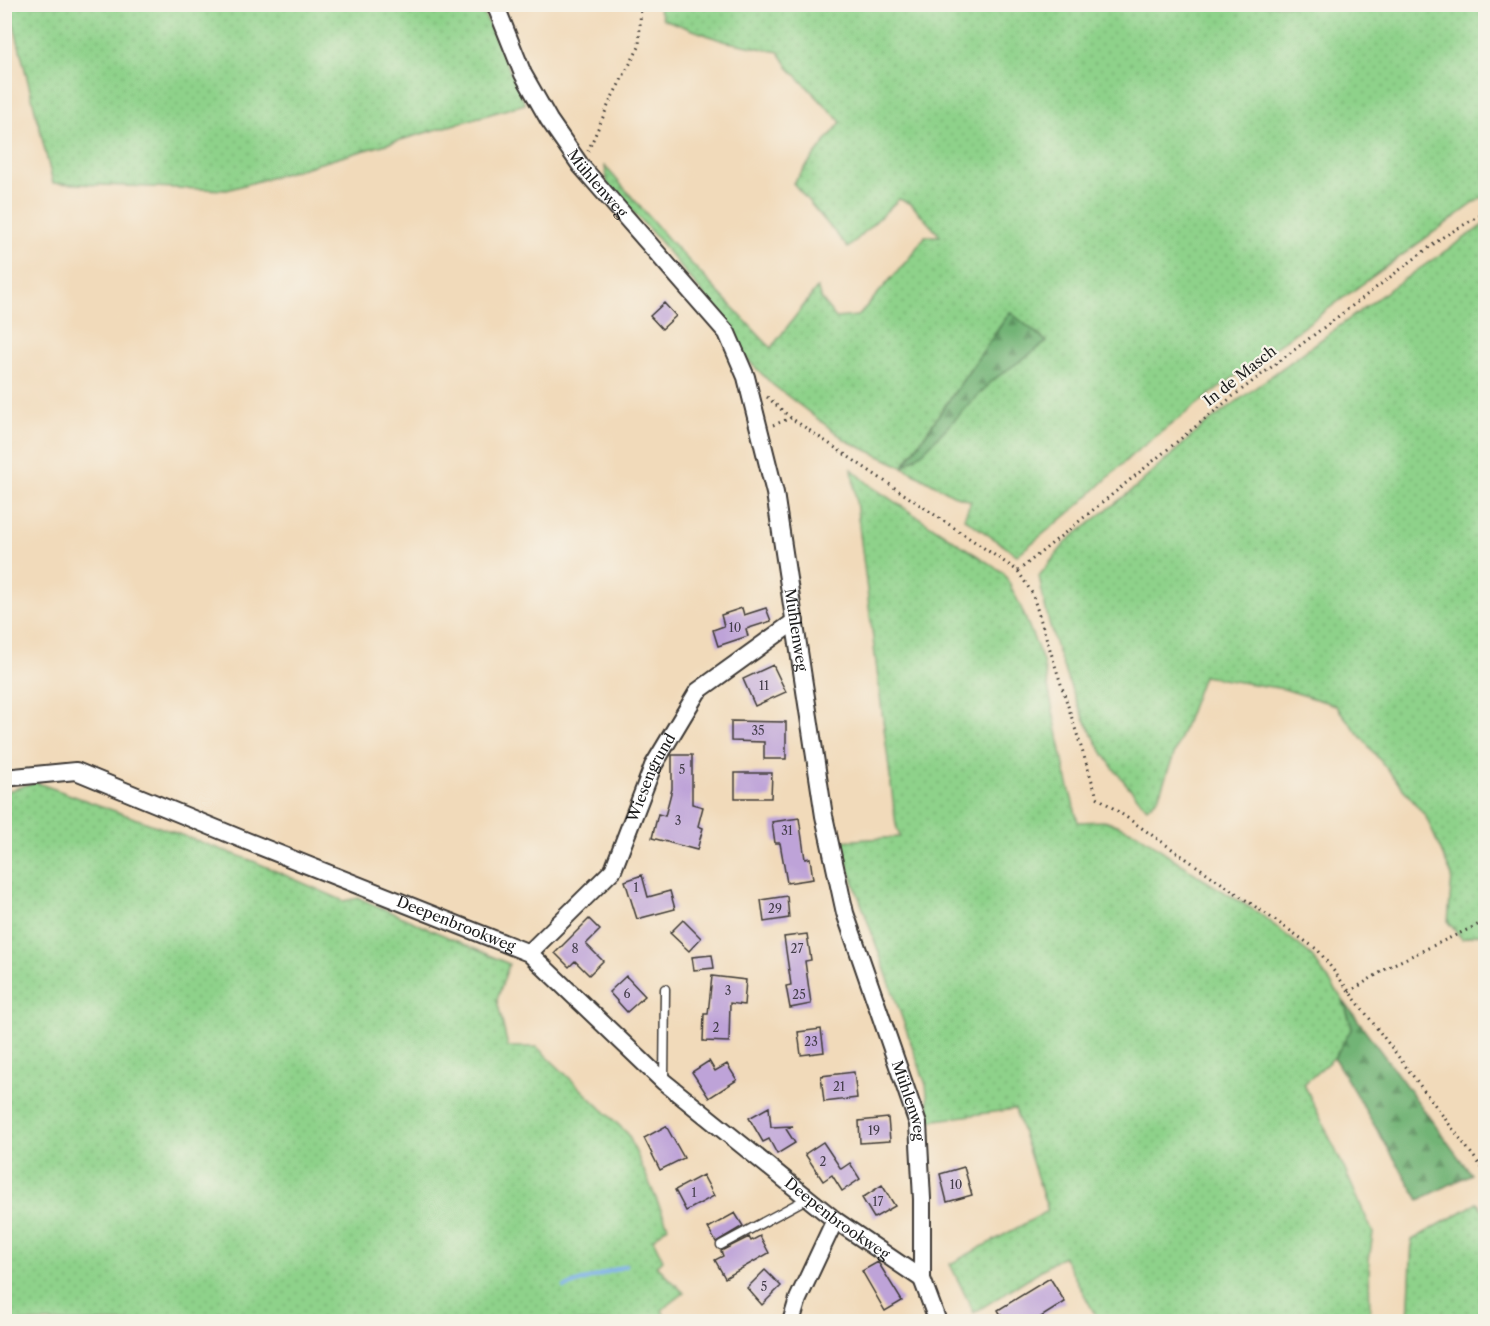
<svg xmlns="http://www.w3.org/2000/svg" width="1490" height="1326" viewBox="0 0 1490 1326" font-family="'Libre Caslon Text',serif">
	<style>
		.grass { fill: url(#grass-dots); stroke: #557753; stroke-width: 1.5; fill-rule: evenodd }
		.forest { fill: url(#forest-firs); stroke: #476849; stroke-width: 1.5 }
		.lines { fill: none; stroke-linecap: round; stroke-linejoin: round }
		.stream { stroke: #7cb0e9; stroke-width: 4.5 }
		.building { fill: #bea3d8 }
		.service-casing { stroke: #3c3834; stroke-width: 11 }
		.minor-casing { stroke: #3c3834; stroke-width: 20 }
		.path { stroke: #3c3834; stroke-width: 3; stroke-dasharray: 1.5 4.5; stroke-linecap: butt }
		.service { stroke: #fff; stroke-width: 8 }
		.minor { stroke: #fff; stroke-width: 16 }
		.labels { text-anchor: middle; stroke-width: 4.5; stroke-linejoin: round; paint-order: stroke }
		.number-label { font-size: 12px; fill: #443e4b }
		.street-label { font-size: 15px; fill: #1c1c1c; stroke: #f7f3e8 }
	</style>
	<defs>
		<pattern id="grass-dots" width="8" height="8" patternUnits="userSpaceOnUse" patternTransform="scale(1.5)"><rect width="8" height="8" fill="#8ed28a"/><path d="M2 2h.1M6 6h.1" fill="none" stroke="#7ab476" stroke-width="1.8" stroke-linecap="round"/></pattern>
		<pattern id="forest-firs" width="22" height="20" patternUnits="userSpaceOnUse" patternTransform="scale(1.5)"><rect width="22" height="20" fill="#72b476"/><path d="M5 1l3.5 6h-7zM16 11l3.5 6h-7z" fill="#5d9260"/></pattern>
	</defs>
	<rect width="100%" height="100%" fill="#f7f3e8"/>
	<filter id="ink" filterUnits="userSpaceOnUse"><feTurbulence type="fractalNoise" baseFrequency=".0167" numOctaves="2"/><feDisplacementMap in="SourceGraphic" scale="12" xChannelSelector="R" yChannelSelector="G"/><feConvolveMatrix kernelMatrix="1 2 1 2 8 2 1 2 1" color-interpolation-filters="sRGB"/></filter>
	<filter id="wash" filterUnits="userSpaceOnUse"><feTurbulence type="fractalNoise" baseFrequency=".008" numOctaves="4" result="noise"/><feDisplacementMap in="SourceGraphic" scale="24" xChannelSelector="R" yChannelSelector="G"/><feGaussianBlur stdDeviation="1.35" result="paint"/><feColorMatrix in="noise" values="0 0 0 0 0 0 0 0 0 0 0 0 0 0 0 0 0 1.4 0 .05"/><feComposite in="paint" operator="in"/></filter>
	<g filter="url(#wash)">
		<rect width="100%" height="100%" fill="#f1daba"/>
		<!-- grass -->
		<path class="grass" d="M 9,5 L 480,5 L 525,104 L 227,190 L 53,183 Z
			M 657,5 L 1485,5 L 1485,195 L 1204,399 L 1133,454 L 1079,505 L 1017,555 L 964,518 L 971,501 L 953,495 L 903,467 L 847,441 L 773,385 L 743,355 L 713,306 L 656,237 L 607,183 L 605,166 L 671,242 L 771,348 L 817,288 L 822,300 L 836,318 L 858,316 L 910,257 L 925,236 L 940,236 L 911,204 L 899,199 L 848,248 L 793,183 L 841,122 L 789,68 L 779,52 L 723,41 L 663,19 ZM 1010,312 L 1047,342 L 993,380 L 924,451 L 904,465 Z
			M 1485,224 L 1486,932 L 1462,939 L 1448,922 L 1452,876 L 1426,817 L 1335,705 L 1284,689 L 1203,676 L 1158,798 L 1147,808 C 1135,794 1122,780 1111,765 C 1076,714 1049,637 1039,576 L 1067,541 L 1136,487 L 1202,427 L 1394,286 Z
			M 852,469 L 872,487 L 1004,573 L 1020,605 L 1043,661 L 1066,776 L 1078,822 L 1106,821 L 1137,833 L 1203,879 L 1259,913 L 1310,954 L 1343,1000 L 1352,1028 L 1337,1055 L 1304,1084 L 1345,1170 L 1373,1233 L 1369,1260 L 1370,1321 L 1103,1321 L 1096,1316 L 1063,1256 L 974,1313 L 950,1264 L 1048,1211 L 1015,1109 L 930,1121 L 926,1085 L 839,841 L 900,837 L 896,825 Z
			M 35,782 L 253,861 L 344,901 L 359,898 L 509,964 L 497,1000 L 508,1047 L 537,1047 L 628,1134 L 668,1226 L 653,1239 L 663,1260 L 656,1265 L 684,1293 L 662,1310 L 668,1322 L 5,1322 L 5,792 Z
			M 1477,1203 L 1485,1212 L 1485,1321 L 1408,1321 L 1412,1240 Z"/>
		<!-- forest -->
		<path class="forest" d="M 1010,312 L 1047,342 L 993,380 L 924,451 L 903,467 Z
			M 1343,1000 L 1471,1174 L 1419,1200 L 1334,1058 L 1352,1028 Z"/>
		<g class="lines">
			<!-- stream -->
			<path class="stream" d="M 565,1287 L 625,1266"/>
		</g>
		<g id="blocks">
			<!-- building -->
			<path class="building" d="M 664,303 L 676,316 L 662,329 L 650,316 Z
				M 742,608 L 744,615 L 766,608 L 771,621 L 746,629 L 748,636 L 718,646 L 713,630 L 724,626 L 721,615 Z
				M 773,665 L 786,692 L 755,706 L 743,679 Z
				M 731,721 L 786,722 L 786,759 L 764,759 L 764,742 L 731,741 Z
				M 672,755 L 692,755 L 692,804 L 703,807 L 698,826 L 703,828 L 697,850 L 652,838 L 658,814 L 665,816 L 672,789 Z
				M 735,773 L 772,773 L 771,798 L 735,798 Z
				M 799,818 L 805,859 L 810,858 L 813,879 L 787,883 L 780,843 L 775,843 L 772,822 Z
				M 642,875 L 648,897 L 670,891 L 675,909 L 637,919 L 625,881 Z
				M 787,896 L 789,918 L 764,922 L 761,900 Z
				M 589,919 L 600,930 L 586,944 L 603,961 L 589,975 L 575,961 L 569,967 L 555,953 Z
				M 683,920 L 701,938 L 689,951 L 670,933 Z
				M 807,934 L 811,960 L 805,961 L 811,1004 L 790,1008 L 786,986 L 791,985 L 784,937 Z
				M 712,955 L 714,968 L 694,970 L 692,957 Z
				M 626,976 L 645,996 L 627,1012 L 609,992 Z
				M 712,976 L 746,980 L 744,1005 L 730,1003 L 729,1042 L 703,1041 L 704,1014 L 708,1014 Z
				M 821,1029 L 824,1052 L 801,1055 L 798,1032 Z
				M 709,1061 L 715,1071 L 727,1064 L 737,1080 L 709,1098 L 692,1072 Z
				M 854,1072 L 857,1098 L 824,1102 L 821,1076 Z
				M 769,1107 L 771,1127 L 793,1126 L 786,1129 L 795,1143 L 777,1154 L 769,1139 L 763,1142 L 749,1118 Z
				M 888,1118 L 890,1141 L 860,1143 L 859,1121 Z
				M 666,1126 L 684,1158 L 660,1170 L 644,1138 Z
				M 823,1142 L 841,1169 L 850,1163 L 860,1179 L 842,1191 L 832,1175 L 823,1181 L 805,1154 Z
				M 964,1167 L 972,1195 L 947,1202 L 940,1174 Z
				M 703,1175 L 714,1196 L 686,1211 L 675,1190 Z
				M 882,1185 L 895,1206 L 874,1218 L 862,1198 Z
				M 735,1213 L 743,1226 L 716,1242 L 708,1228 Z
				M 760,1236 L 769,1253 L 725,1278 L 715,1260 L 723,1256 L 721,1251 L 749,1237 L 751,1241 Z
				M 878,1262 L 902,1301 L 885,1311 L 862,1271 Z
				M 765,1270 L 781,1286 L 762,1305 L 747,1288 Z
				M 1050,1278 L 1065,1302 L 1033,1322 L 1005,1322 L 998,1310 Z"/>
		</g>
	</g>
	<g filter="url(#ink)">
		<use href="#blocks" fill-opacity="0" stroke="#3c3834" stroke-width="1.5"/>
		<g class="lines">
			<defs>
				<path id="service" d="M 664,1081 L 665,989
					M 721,1245 L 808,1198"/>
				<g id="minor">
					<path id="s1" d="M 495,4 L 523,74 L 549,120 L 581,166 L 727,333 L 746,377 L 775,493 L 824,816 L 845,913 L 918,1124 L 922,1199 L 922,1279 L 938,1322"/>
					<path id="s2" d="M 4,778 L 76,771 L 244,840 L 529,953 L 664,1082 L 835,1220 L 922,1279"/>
					<path id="s3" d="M 529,953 L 613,870 L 653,766 L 698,691 L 795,621"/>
					<path d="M 791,1322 L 798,1299 L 835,1220"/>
				</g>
			</defs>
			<!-- service casing -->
			<use href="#service" class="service-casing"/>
			<!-- minor casing -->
			<use href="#minor" class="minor-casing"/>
			<!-- path -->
			<path class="path" d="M 588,151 L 611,99 L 639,47 L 641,4
				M 767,397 L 791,418 L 1018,571 L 1032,593 L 1097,797 L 1318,950 L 1486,1173
				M 773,425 L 791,418
				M 1018,571 L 1232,397 L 1443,237 L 1486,212
				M 1349,992 L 1394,964 L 1486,921"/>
			<!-- service -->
			<use href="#service" class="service"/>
			<!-- minor -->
			<use href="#minor" class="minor"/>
		</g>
	</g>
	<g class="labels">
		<!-- number labels -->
		<g class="number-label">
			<text x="735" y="632">10</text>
			<text x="764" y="690">11</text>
			<text x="758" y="735">35</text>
			<text x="682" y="774">5</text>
			<text x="678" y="825">3</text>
			<text x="787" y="835">31</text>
			<text x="636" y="892">1</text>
			<text x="775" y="913">29</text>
			<text x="575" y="953">8</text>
			<text x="797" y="953">27</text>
			<text x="728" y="995">3</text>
			<text x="627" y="998">6</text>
			<text x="799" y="999">25</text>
			<text x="716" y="1032">2</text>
			<text x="811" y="1046">23</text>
			<text x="839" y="1091">21</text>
			<text x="874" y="1135">19</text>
			<text x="823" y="1166">2</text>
			<text x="956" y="1189">10</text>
			<text x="694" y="1197">1</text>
			<text x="878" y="1206">17</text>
			<text x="764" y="1291">5</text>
		</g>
		<!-- street labels -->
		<g class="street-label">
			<text dy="5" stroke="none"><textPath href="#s1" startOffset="208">Mühlenweg</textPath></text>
			<text transform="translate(1240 376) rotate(-38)" y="5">In de Masch</text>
			<text dy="5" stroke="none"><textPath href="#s1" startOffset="712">Mühlenweg</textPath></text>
			<text dy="5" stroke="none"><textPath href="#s3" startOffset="218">Wiesengrund</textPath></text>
			<text dy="5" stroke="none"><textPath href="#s2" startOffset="482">Deepenbrookweg</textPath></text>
			<text dy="5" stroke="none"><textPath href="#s1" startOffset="1198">Mühlenweg</textPath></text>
			<text dy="5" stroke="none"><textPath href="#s2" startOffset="968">Deepenbrookweg</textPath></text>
		</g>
	</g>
	<!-- margin -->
	<rect width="1490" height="1326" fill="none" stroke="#f7f3e8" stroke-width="24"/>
</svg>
